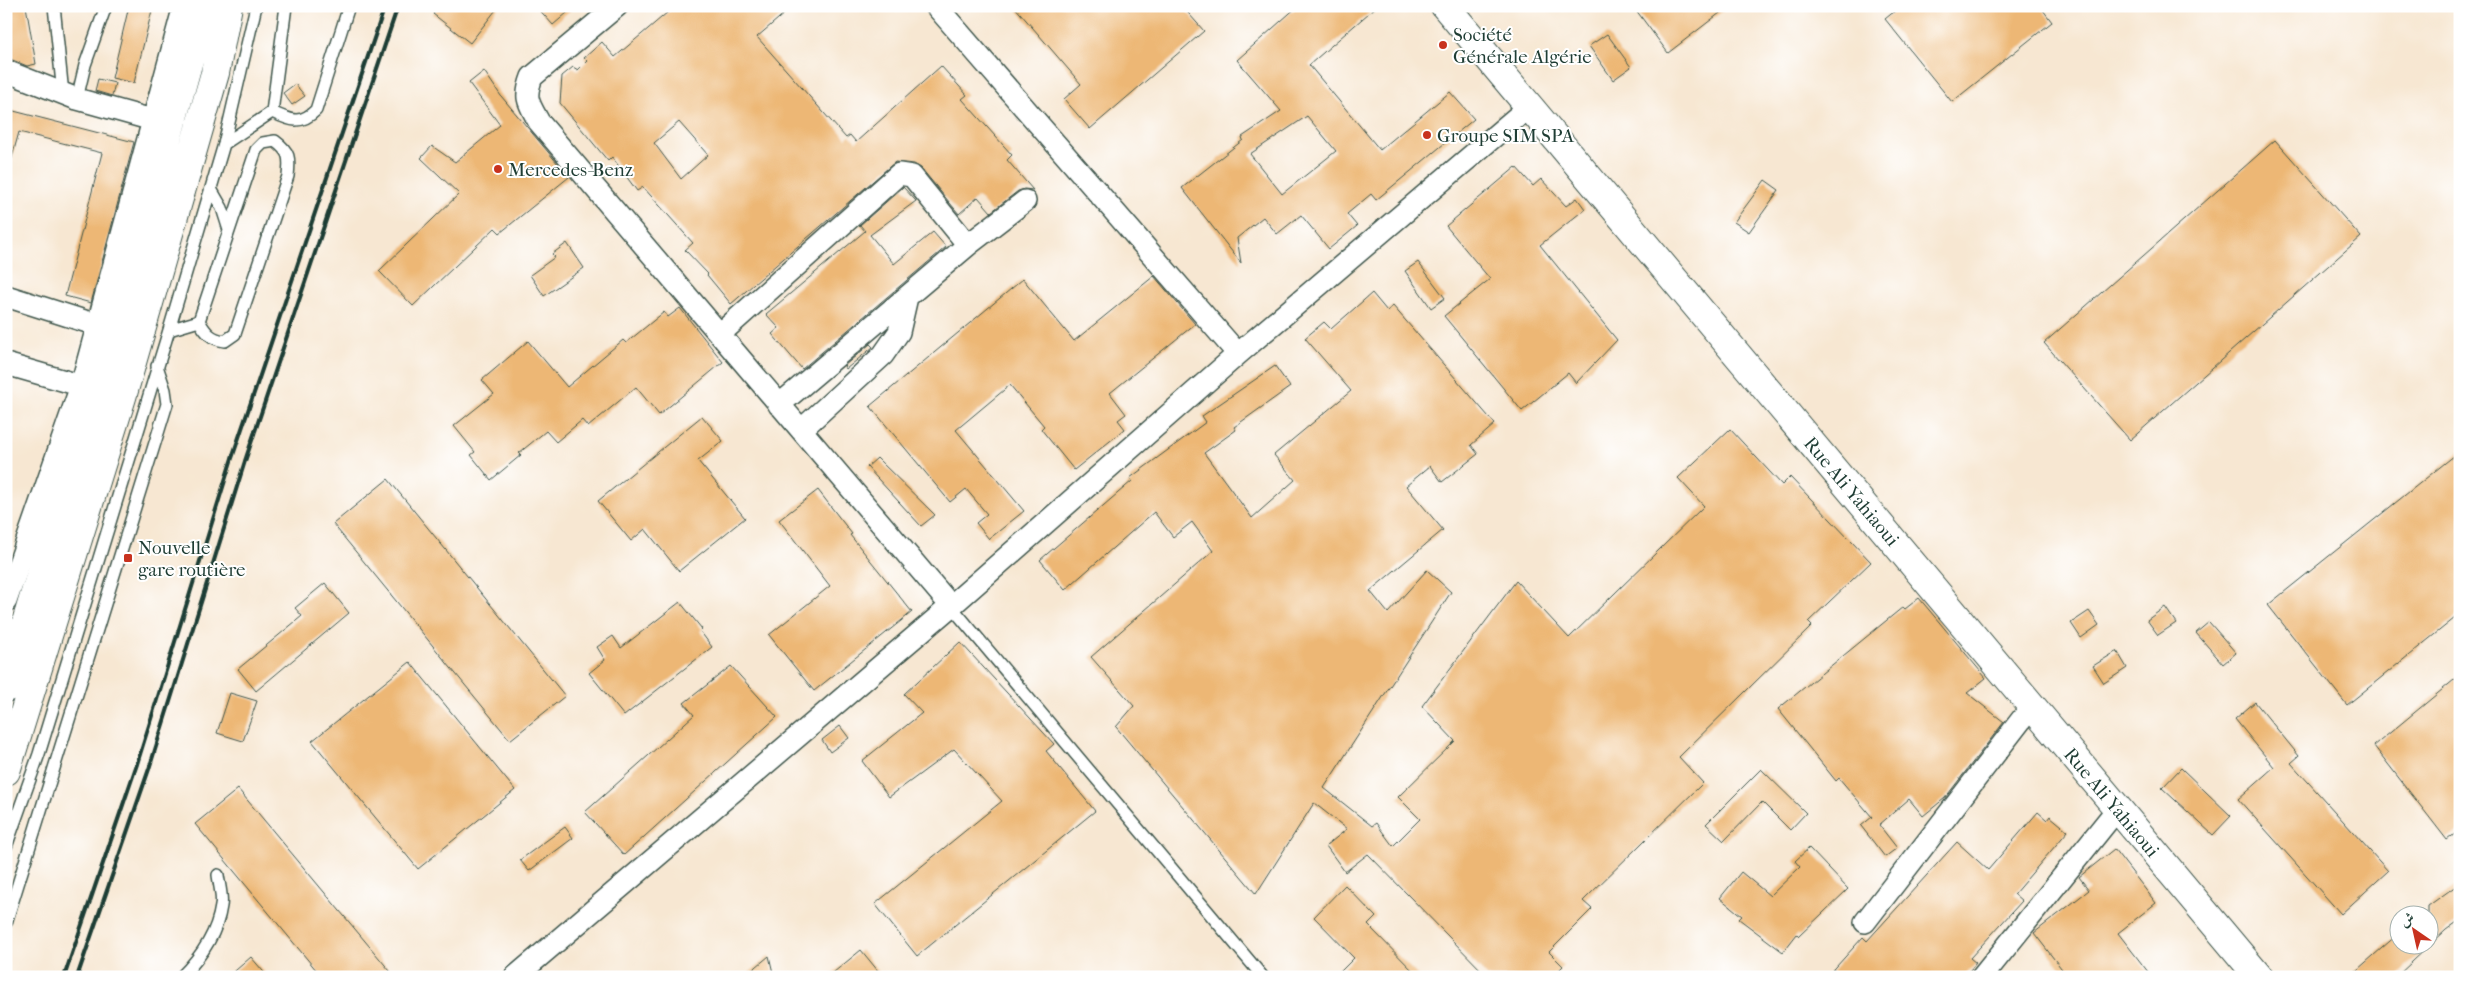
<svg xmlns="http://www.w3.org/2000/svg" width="2466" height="983" viewBox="0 0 2466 983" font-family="'IM FELL French Canon',Amiri,serif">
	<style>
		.building { fill: #edb774; fill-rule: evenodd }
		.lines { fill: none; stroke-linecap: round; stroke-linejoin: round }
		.service-casing { stroke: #3f564c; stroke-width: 14 }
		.minor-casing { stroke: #3f564c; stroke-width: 24 }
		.secondary-casing { stroke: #3f564c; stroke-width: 30 }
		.service { stroke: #fff; stroke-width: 11 }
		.minor { stroke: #fff; stroke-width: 21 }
		.secondary { stroke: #fff; stroke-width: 28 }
		.rail { stroke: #1f3d34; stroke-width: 4 }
		.poi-dot { fill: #c8321e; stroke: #fff; stroke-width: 2 }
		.labels { text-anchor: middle; stroke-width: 4; stroke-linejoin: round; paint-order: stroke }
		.poi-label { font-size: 19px; fill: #1f3d34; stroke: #fff; text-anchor: start }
		.street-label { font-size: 19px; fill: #1f3d34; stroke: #fff }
	</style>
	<rect width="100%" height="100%" fill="#fff"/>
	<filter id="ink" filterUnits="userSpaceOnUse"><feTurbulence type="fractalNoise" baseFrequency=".02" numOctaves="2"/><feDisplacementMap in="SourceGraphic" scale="10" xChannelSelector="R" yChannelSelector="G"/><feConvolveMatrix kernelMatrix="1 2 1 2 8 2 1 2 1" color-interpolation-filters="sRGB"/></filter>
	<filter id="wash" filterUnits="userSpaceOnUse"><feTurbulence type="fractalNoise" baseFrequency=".0096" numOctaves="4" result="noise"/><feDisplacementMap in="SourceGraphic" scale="20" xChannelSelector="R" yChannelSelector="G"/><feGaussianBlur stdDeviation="1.12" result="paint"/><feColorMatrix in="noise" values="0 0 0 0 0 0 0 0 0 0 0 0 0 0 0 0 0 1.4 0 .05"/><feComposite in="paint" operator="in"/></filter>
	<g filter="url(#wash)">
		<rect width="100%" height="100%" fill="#f7e7d2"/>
		<g id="blocks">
			<!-- building -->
			<path class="building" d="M 6,6 L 26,6 L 36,64 L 27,66 L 10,59 L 6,35 Z
				M 129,6 L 153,6 L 134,83 L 112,78 Z
				M 439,6 L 499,6 L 470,43 L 433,14 Z
				M 536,6 L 575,6 L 553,25 Z
				M 675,6 L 793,6 L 757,37 L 846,138 L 850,135 L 856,142 L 941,66 L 967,95 L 962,99 L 1012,155 L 1007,160 L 1033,190 L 1024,189 L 1018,191 L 991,212 L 978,197 L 959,214 L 921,168 L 914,164 L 895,162 L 731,304 L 707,275 L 708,274 L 685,250 L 693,243 L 643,187 L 637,191 L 612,157 L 608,161 L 560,103 L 562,76 L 573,67 L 578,70 L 587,61 L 584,58 L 602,42 L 615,57 ZM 679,122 L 708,155 L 681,179 L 654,143 Z
				M 1014,6 L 1182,6 L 1204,31 L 1090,129 L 1064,99 L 1081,84 Z
				M 1298,6 L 1377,6 L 1309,65 L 1380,150 L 1450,92 L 1474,119 L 1376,200 L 1371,194 L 1347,214 L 1357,226 L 1329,249 L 1301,215 L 1277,234 L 1263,217 L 1237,238 L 1241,263 L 1182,188 L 1243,140 L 1242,137 L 1281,111 L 1237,60 ZM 1307,116 L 1336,151 L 1282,194 L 1250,154 Z
				M 1633,6 L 1729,6 L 1668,53 Z
				M 1901,6 L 2040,6 L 2052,22 L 1952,102 L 1885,19 Z
				M 1607,34 L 1631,67 L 1613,80 L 1589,46 Z
				M 484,71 L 501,96 L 569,177 L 500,233 L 495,228 L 413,306 L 379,271 L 459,194 L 421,158 L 432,146 L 455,162 L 500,125 L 469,83 Z
				M 98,79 L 115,83 L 112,96 L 95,91 Z
				M 295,84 L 305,96 L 292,105 L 283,93 Z
				M 6,109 L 134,142 L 91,303 L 65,296 L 102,153 L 19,132 L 11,161 L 6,160 Z
				M 2275,140 L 2361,237 L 2130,440 L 2044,343 Z
				M 1516,167 L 1533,186 L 1541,179 L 1566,206 L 1577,198 L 1585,209 L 1540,245 L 1617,340 L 1576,383 L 1568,373 L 1522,411 L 1444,316 L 1490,279 L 1446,226 Z
				M 1765,180 L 1779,190 L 1749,232 L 1734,222 Z
				M 903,187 L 916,201 L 870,235 L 894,264 L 933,232 L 946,247 L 802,369 L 772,334 L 779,328 L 766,314 L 865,231 L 860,225 Z
				M 567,243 L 584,268 L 544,296 L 530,275 L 555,257 L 552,254 Z
				M 1418,262 L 1445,298 L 1431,308 L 1405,271 Z
				M 1154,276 L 1195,324 L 1110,393 L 1126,414 L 1118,420 L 1125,429 L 1074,470 L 1041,429 L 1044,426 L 1010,385 L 956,430 L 1024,511 L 989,539 L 976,523 L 987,514 L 966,489 L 950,502 L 870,406 L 1023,279 L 1074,341 Z
				M 1372,293 L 1387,311 L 1393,306 L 1495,424 L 1471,445 L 1478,454 L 1442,482 L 1430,466 L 1406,486 L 1443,530 L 1370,591 L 1388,613 L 1427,570 L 1451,592 L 1324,788 L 1372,826 L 1376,823 L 1393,846 L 1420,819 L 1398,797 L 1455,741 L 1422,706 L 1516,581 L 1569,638 L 1704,506 L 1678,478 L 1730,429 L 1782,485 L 1790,477 L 1871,562 L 1808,622 L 1812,626 L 1679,757 L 1703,783 L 1583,901 L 1592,909 L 1549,952 L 1563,966 L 1552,977 L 1488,977 L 1368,854 L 1345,872 L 1326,846 L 1347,829 L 1314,803 L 1256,894 L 1116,727 L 1134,706 L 1091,657 L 1213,551 L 1192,522 L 1173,537 L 1154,512 L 1065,590 L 1040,560 L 1132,481 L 1130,478 L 1206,422 L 1202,416 L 1275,366 L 1290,387 L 1234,427 L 1236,430 L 1204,453 L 1252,518 L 1295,480 L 1274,455 L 1351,391 L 1305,338 L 1324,322 L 1331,329 Z
				M 680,308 L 723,362 L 659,415 L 636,387 L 588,427 L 582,420 L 556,442 L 546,431 L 519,453 L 521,455 L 491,480 L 471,455 L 475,452 L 454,426 L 494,394 L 482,380 L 528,341 L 567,387 L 623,340 L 626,343 L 664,312 L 668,317 Z
				M 870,344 L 873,347 L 846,369 L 844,366 Z
				M 702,416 L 723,441 L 698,461 L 745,518 L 679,571 L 645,529 L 631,541 L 598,501 Z
				M 2460,451 L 2460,614 L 2347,705 L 2268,605 Z
				M 877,458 L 935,515 L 921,526 L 867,467 Z
				M 388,479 L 565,696 L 510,740 L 333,524 Z
				M 818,490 L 852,534 L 850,535 L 912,612 L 814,691 L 769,635 L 830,586 L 779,520 Z
				M 325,583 L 349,613 L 256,691 L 238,669 L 302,616 L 295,608 Z
				M 1919,598 L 1986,678 L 1967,693 L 2004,722 L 1945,798 L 1923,816 L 1909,799 L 1879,825 L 1897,848 L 1885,857 L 1861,826 L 1872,817 L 1839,778 L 1836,781 L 1778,709 L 1903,607 L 1905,609 Z
				M 680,602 L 702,629 L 700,631 L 712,647 L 624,716 L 589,673 L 605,660 L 597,647 L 613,636 L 621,648 Z
				M 2165,607 L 2176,623 L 2158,635 L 2147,620 Z
				M 2089,611 L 2099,625 L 2081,638 L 2071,623 Z
				M 2209,622 L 2236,653 L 2223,664 L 2196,633 Z
				M 960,642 L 1054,744 L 1046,751 L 1095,811 L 917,956 L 875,904 L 1002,801 L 954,749 L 889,797 L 862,761 L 922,713 L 904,694 Z
				M 2117,651 L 2127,668 L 2104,683 L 2093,666 Z
				M 410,662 L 515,790 L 418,869 L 312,741 Z
				M 731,666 L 777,717 L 624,855 L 585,812 L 694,715 L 684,703 Z
				M 2460,675 L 2460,830 L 2447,840 L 2374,746 Z
				M 230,693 L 257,701 L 243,741 L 217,733 Z
				M 2255,702 L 2299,756 L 2291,763 L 2388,871 L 2341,914 L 2238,799 L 2274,767 L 2235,719 Z
				M 840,726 L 849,738 L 830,752 L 822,740 Z
				M 2181,768 L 2231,816 L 2213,835 L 2162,788 Z
				M 1761,769 L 1806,813 L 1790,830 L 1762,802 L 1724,841 L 1706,824 Z
				M 238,789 L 395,977 L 322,977 L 195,824 Z
				M 2038,812 L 2047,820 L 2050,816 L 2068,831 L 2014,894 L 2022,901 L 1970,958 L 1976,963 L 1964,977 L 1827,977 L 1863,937 L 1867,941 L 1957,842 L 1988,870 Z
				M 565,827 L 573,838 L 529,871 L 520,860 Z
				M 1809,848 L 1848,889 L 1799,936 L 1797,934 L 1783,952 L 1739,919 L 1742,916 L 1720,898 L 1741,872 L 1770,896 L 1800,867 L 1795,861 Z
				M 2114,849 L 2156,903 L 2118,933 L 2152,977 L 2068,977 L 2034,933 L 2089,890 L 2079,877 Z
				M 2460,883 L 2460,920 L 2446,930 L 2396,977 L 2349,977 L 2398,934 L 2398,946 L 2428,946 L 2428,906 Z
				M 1345,885 L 1376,917 L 1368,925 L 1419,977 L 1335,977 L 1354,958 L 1314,917 Z
				M 861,950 L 883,977 L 828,977 Z
				M 769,956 L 774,977 L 744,977 Z
				M 251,957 L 268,977 L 228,977 Z"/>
		</g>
	</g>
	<g filter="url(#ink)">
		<use href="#blocks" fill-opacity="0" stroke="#3f564c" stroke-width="1"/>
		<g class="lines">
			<defs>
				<path id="service" d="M 54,6 L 63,94
					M 77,99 L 85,65 L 106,6
					M 272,112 C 291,121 301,125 316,110 L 349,6
					M 275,141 C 290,152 290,158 288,176 L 235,334 L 225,341 C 211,339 206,333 199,321 L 256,150 L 263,143 Z
					M 224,144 L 272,112 L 286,6
					M 211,189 L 222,208 L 229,230
					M 169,330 L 199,321
					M 951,606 L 1263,977
					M 6,847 L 39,754 L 169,330 L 224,144 L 256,6
					M 6,923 L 167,404 L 165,390 L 157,366
					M 181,977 C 200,958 217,934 221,906 C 223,897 219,884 218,875"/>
				<path id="minor" d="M 617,6 L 532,77 C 524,98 528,102 539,122 L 951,606
					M 936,6 L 1238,354
					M 6,71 L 77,99 L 167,124
					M 6,296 L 97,325
					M 720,334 L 899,174 L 912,176 L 968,245
					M 6,364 L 93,389
					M 779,405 L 968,245 L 1025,201
					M 801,430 L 883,355 L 899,332 L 907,297
					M 6,601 L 81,386 L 184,6
					M 1865,922 L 2032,706
					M 515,977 L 951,606 L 1238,354 L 1530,106
					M 1982,977 L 2118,808"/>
				<path id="secondary" d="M 1445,6 L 2259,977
					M 6,688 L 97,390 L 204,6
					M 6,771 L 122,397 L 215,73 L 228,6"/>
			</defs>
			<!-- service casing -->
			<use href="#service" class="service-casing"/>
			<!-- minor casing -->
			<use href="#minor" class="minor-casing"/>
			<!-- secondary casing -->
			<use href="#secondary" class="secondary-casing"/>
			<!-- service -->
			<use href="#service" class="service"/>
			<!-- minor -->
			<use href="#minor" class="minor"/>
			<!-- secondary -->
			<use href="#secondary" class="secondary"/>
			<!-- rail -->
			<path class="rail" d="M 64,977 L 137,764 L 232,458 L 385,6
				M 77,977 L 149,769 L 245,461 L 398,6"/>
		</g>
	</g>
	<!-- markers -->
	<g class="poi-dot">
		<circle cx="1443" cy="45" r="5"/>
		<circle cx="1427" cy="135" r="5"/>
		<circle cx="498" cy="169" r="5"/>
		<rect x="123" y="553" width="10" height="10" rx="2.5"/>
	</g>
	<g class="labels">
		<!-- poi labels -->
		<g class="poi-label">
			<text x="1453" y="41">Société<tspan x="1453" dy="22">Générale Algérie</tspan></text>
			<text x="1437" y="142">Groupe SIM SPA</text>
			<text x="508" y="176">Mercedes-Benz</text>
			<text x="138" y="554">Nouvelle<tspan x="138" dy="22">gare routière</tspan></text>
		</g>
		<!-- street labels -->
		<g class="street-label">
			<text transform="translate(1852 491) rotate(50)" y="7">Rue Ali Yahiaoui</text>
			<text transform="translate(2112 802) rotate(50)" y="7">Rue Ali Yahiaoui</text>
		</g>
	</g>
	<!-- margin -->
	<rect width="2466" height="983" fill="none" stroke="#fff" stroke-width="25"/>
	<!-- north arrow -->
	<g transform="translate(2414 930) rotate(326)"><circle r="24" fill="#ffffff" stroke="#a5b1ae"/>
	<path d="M0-4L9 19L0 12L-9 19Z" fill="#c8321e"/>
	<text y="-8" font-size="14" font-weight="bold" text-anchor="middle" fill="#1f3d34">ش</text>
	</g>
</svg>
